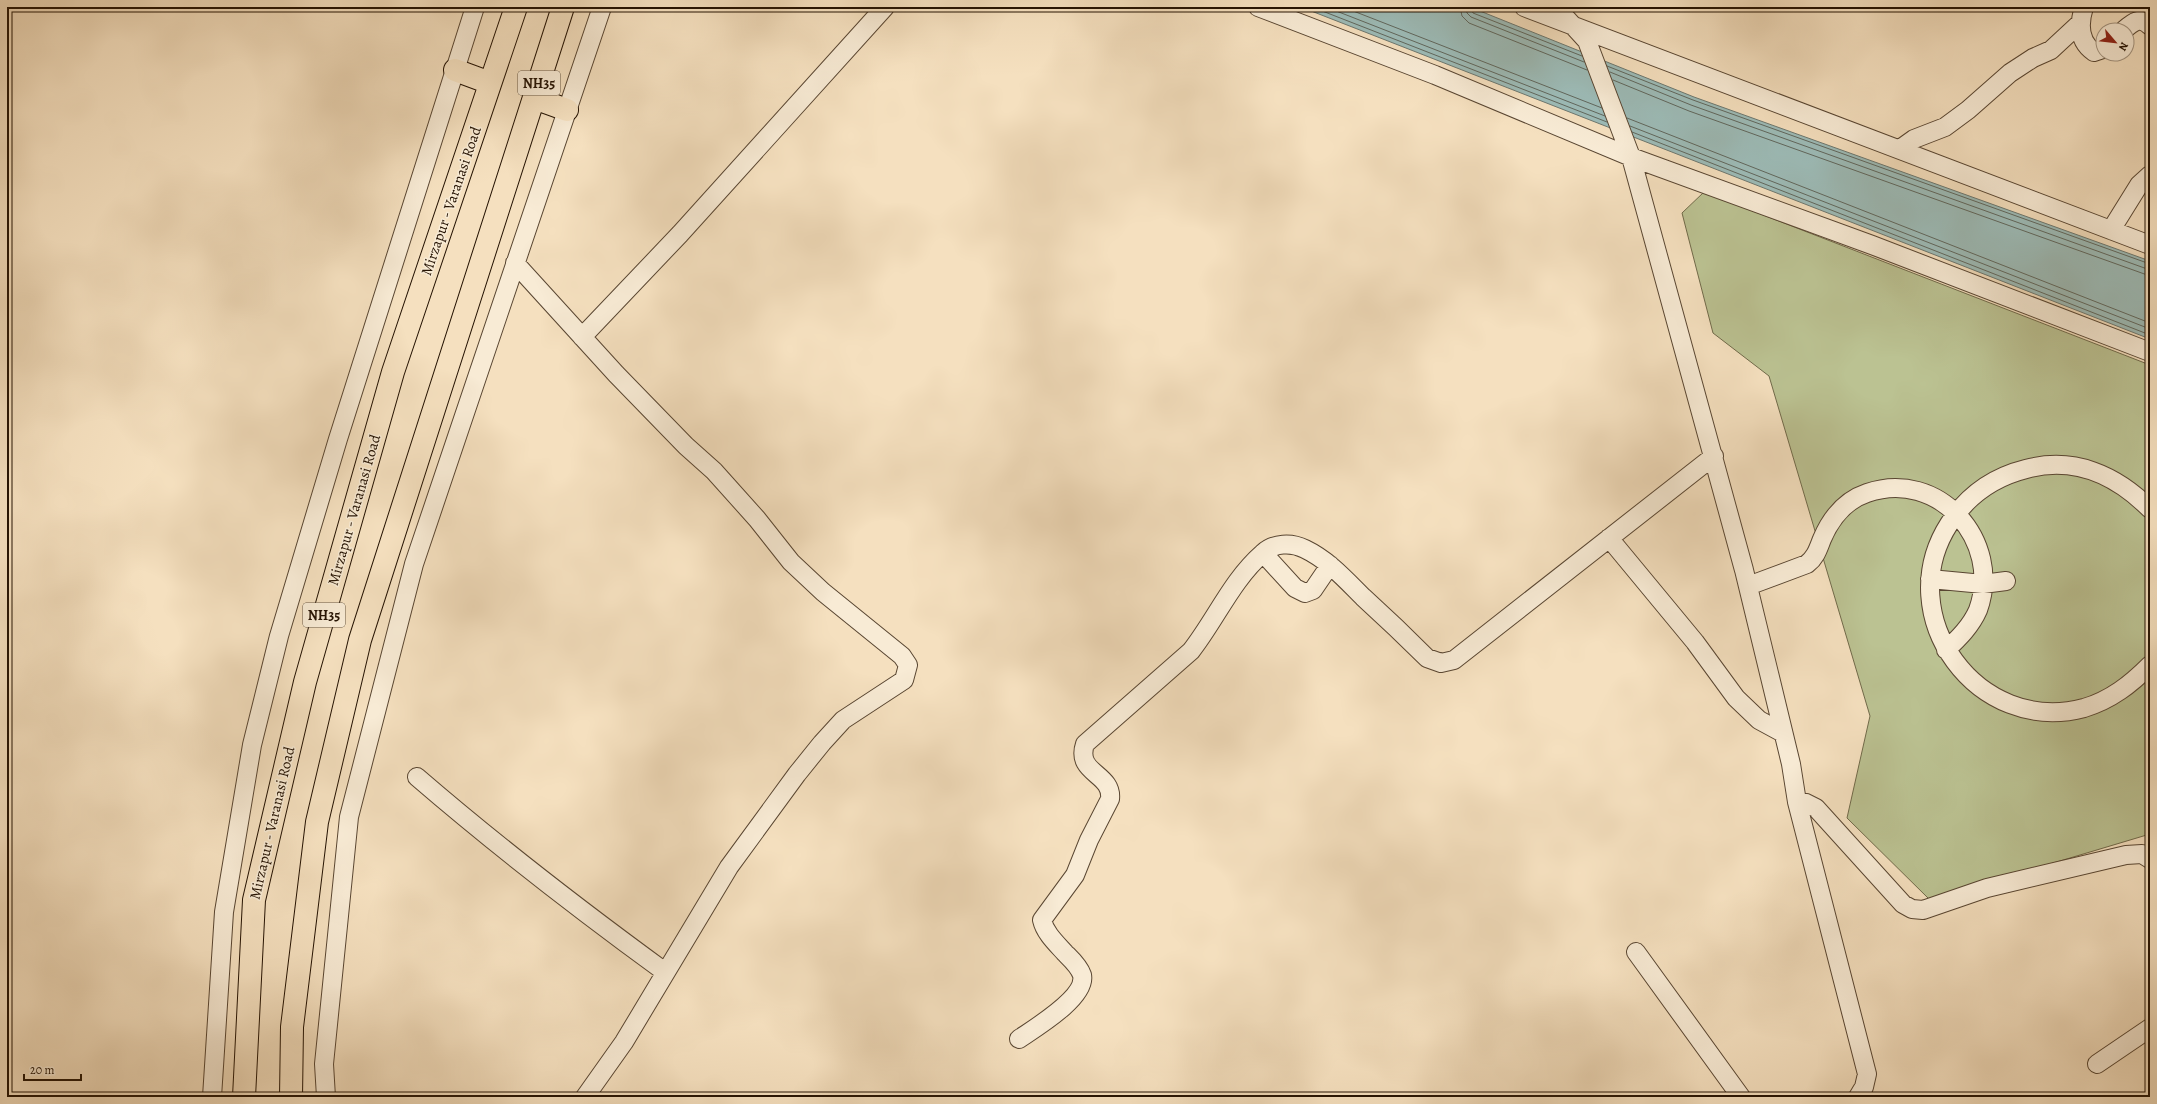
<svg xmlns="http://www.w3.org/2000/svg" width="2157" height="1104" viewBox="0 0 2157 1104" font-family="Alegreya,serif">
	<style>
		.green { fill: #bbc292; stroke: #706a4a }
		.water { fill: #9dbcb8; stroke: #6d7870 }
		.lines { fill: none; stroke-linecap: round; stroke-linejoin: round }
		.shore { stroke: #61685e; stroke-width: 1 }
		.minor-casing { stroke: #594632; stroke-width: 20 }
		.highway-casing { stroke: #251303; stroke-width: 24 }
		.minor { stroke: #f8ebd5; stroke-width: 18 }
		.highway { stroke: #f5e0bf; stroke-width: 22 }
		.labels { text-anchor: middle; stroke-width: 3; stroke-linejoin: round; paint-order: stroke }
		.shield { fill: #f8ebd5; stroke: #645442; stroke-width: 1 }
		.shield-label { font-size: 14px; font-weight: bold; fill: #251303 }
		.street-label { font-size: 15px; fill: #251303; stroke: #f8ebd5 }
	</style>
	<rect width="100%" height="100%" fill="#f5e0bf"/>
	<filter id="stains"><feTurbulence type="fractalNoise" baseFrequency=".005" numOctaves="4"/><feColorMatrix values="0 0 0 0 .2 0 0 0 0 .09 0 0 0 0 .02 0 0 0 .5 -.17"/></filter>
	<radialGradient id="worn" r=".72"><stop offset=".6" stop-color="#630" stop-opacity="0"/><stop offset="1" stop-color="#630" stop-opacity=".3"/></radialGradient>
	<!-- green -->
	<path class="green" d="M 1704,192 L 2150,365 L 2150,834 L 1930,900 L 1847,818 L 1870,716 L 1769,376 L 1713,333 L 1682,213 Z"/>
	<!-- water -->
	<path class="water" d="M 1301,7 L 1470,7 L 1694,97 L 2150,261 L 2150,339 Z"/>
	<g class="lines">
		<!-- shore -->
		<path class="shore" d="M 1312,7 L 1607,122
			M 1326,7 L 1605,116
			M 1343,7 L 1602,108
			M 1460,7 L 1462,16 L 1469,23 L 1587,70
			M 1466,7 L 1467,13 L 1471,17 L 1584,62
			M 1471,7 L 1473,13 L 1582,56
			M 1607,66 L 1693,100 L 2150,264
			M 1610,72 L 1691,105 L 2150,270
			M 1613,80 L 1689,111 L 2150,276
			M 1627,118 L 2150,323
			M 1630,126 L 2150,329
			M 1632,132 L 2150,335"/>
		<defs>
			<path id="minor" d="M 1258,7 L 1435,75 L 1631,157 L 1872,245 L 2150,352
				M 1524,7 L 2150,245
				M 1556,7 L 1587,41 L 1631,157 L 1744,570 L 1791,764 L 1797,802 L 1867,1074 L 1864,1087 L 1858,1097
				M 2084,7 C 2079,23 2078,41 2094,52 L 2103,49
				M 2124,30 C 2133,22 2140,16 2150,26
				M 1900,149 L 1914,139 L 1945,127 L 1968,110 L 2010,73 L 2033,58 L 2051,50 L 2079,24
				M 2111,230 L 2139,185 L 2150,175
				M 515,263 L 616,374 L 686,446 L 714,471 L 757,519 L 791,562 L 823,592 L 902,656 L 908,665 L 904,680 L 843,720 L 822,743 L 797,774 L 729,867 L 624,1042 L 585,1097
				M 582,337 L 680,234 L 885,7
				M 2150,509 C 2116,475 2074,456 2026,469 C 1994,477 1967,496 1949,524 C 1890,616 1978,736 2084,708 C 2111,700 2131,684 2150,665
				M 1609,538 L 1695,642 L 1736,698 L 1759,720 L 1783,733
				M 1263,553 L 1295,588 L 1305,593 L 1313,590 L 1330,565
				M 1930,579 L 1983,584 L 2006,581
				M 1748,586 L 1807,564 C 1816,557 1818,549 1822,539 C 1831,518 1846,500 1867,493 C 1938,468 2003,541 1978,610 C 1971,626 1959,638 1946,650
				M 417,777 C 497,846 580,910 665,972
				M 1797,802 L 1806,803 L 1816,808 L 1903,904 L 1912,909 L 1923,910 L 1987,888 L 2126,855 L 2142,854 L 2150,859
				M 1636,952 L 1741,1097
				M 1019,1039 C 1035,1028 1087,997 1082,975 C 1079,966 1071,959 1065,953 C 1056,943 1045,933 1042,920 L 1075,875 L 1089,840 L 1110,799 C 1113,773 1075,774 1085,744 L 1191,651 C 1216,619 1232,580 1263,553 C 1274,543 1291,542 1305,549 C 1328,560 1345,579 1363,597 C 1385,617 1406,637 1427,658 L 1441,663 L 1454,660 L 1714,456
				M 2097,1064 L 2150,1028
				M 212,1097 L 224,912 L 252,745 L 279,636 L 338,439 L 475,7
				M 326,1097 L 324,1064 L 349,817 L 414,564 L 602,7"/>
			<path id="highway" d="M 455,70 L 490,83
				M 534,98 L 567,110
				M 244,1097 L 254,900 L 305,682 L 393,372 L 516,7
				M 291,1097 L 292,1027 L 317,822 L 360,640 L 563,7"/>
		</defs>
		<!-- minor casing -->
		<use href="#minor" class="minor-casing"/>
		<!-- highway casing -->
		<use href="#highway" class="highway-casing"/>
		<!-- minor -->
		<use href="#minor" class="minor"/>
		<!-- highway -->
		<use href="#highway" class="highway"/>
	</g>
	<g class="labels">
		<!-- shield labels -->
		<g class="shield">
			<rect x="518" y="71" width="42" height="24" rx="3"/>
			<rect x="303" y="603" width="42" height="24" rx="3"/>
		</g>
		<g class="shield-label">
			<text x="539" y="88">NH35</text>
			<text x="324" y="620">NH35</text>
		</g>
		<!-- street labels -->
		<g class="street-label">
			<text transform="translate(451 201) rotate(-71)" y="5">Mirzapur - Varanasi Road</text>
			<text transform="translate(354 510) rotate(-74)" y="5">Mirzapur - Varanasi Road</text>
			<text transform="translate(272 823) rotate(-77)" y="5">Mirzapur - Varanasi Road</text>
		</g>
	</g>
	<!-- margin -->
	<rect width="2157" height="1104" fill="none" stroke="#f5e0bf" stroke-width="24"/>
	<rect x="8" y="8" width="2141" height="1088" fill="none" stroke="#251303" stroke-width="2"/>
	<rect x="12" y="12" width="2133" height="1080" fill="none" stroke="#251303"/>
	<!-- north arrow -->
	<g transform="translate(2115 42) rotate(118)"><circle r="19" fill="#f8ebd5" stroke="#a49581"/>
	<path d="M0-3L7 15L0 10L-7 15Z" fill="#8f2418"/>
	<text y="-6" font-size="11" font-weight="bold" text-anchor="middle" fill="#251303">N</text>
	</g>
	<!-- scale -->
	<path d="M24 1074v6h57v-6" fill="none" stroke="#251303" stroke-width="2"/>
	<text x="30" y="1074" font-size="12" fill="#251303" stroke="#f8ebd5" stroke-width="3" paint-order="stroke">20 m</text>
	<rect width="100%" height="100%" filter="url(#stains)"/>
	<rect width="100%" height="100%" fill="url(#worn)"/>
</svg>
